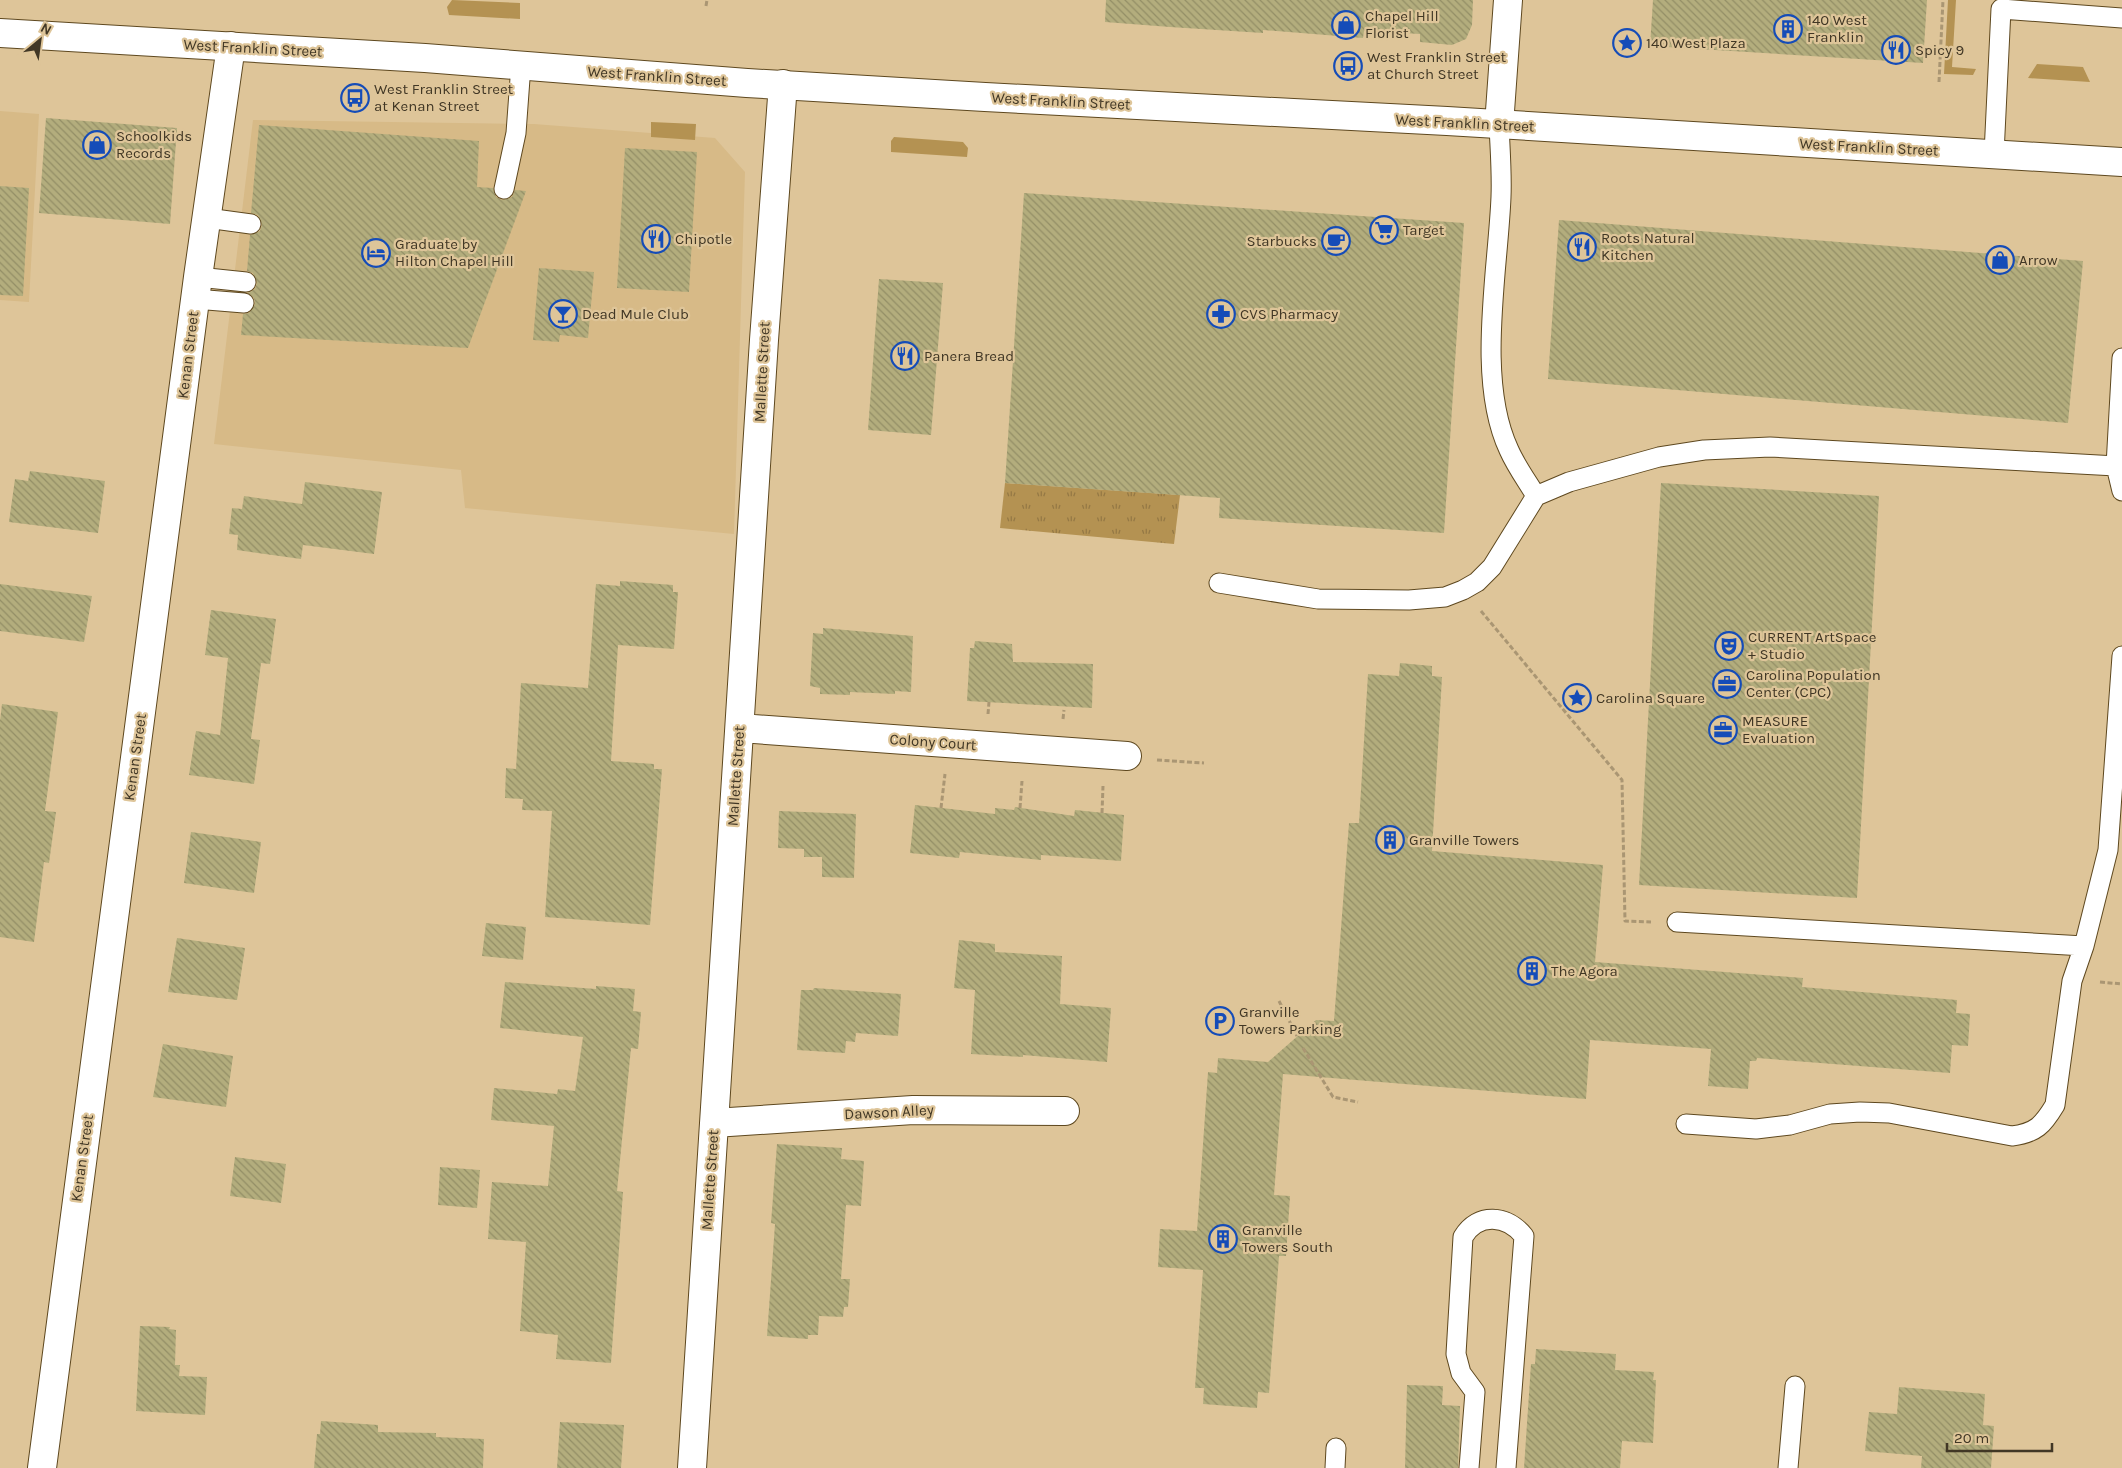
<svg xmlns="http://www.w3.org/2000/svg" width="2122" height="1468" viewBox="0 0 2122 1468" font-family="Karla,sans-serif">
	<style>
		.built { fill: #d7ba87 }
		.green { fill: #b49252 }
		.park { fill: url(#park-tufts) }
		.building { fill: url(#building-back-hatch) }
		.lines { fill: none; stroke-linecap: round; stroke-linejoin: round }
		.service-casing { stroke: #5e481f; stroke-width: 21 }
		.minor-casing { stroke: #5e481f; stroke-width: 30 }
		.secondary-casing { stroke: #5e481f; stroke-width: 30 }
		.path { stroke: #aa9673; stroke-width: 3; stroke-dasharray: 5 2.5; stroke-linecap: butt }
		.service { stroke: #fff; stroke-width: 19 }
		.minor { stroke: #fff; stroke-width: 28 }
		.secondary { stroke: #fff; stroke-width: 28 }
		.labels { text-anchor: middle; stroke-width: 4.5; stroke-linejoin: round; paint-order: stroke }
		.poi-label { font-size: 15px; fill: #413725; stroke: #dec599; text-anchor: start }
		.street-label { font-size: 15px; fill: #413725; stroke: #dec599 }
	</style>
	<defs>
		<pattern id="park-tufts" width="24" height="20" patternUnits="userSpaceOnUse" patternTransform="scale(1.25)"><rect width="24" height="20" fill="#b49252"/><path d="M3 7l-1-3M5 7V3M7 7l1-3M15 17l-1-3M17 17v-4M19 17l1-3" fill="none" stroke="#947844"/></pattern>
		<pattern id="building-back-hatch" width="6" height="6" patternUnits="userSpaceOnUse" patternTransform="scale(1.25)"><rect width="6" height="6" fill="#b3ad7d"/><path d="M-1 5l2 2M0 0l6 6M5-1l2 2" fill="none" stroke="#938e66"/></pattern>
	</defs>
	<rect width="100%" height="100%" fill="#dec599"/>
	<!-- built -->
	<path class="built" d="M 0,111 L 39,114 L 29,302 L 0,300 Z
		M 253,120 L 534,124 L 715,138 L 745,172 L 734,534 L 465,508 L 461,470 L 214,444 Z"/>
	<!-- green -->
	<path class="green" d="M 452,0 L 520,3 L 520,19 L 449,15 L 447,7 Z
		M 1948,0 L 1956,0 L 1952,67 L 1976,69 L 1973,75 L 1944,74 Z
		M 2037,64 L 2083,67 L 2090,82 L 2028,78 Z
		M 651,122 L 696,124 L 695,140 L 651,137 Z
		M 894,137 L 963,142 L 968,148 L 967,157 L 891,152 L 891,141 Z"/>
	<!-- park -->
	<path class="park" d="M 1005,483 L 1180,495 L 1174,544 L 1000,528 Z"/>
	<!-- building -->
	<path class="building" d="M 1106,0 L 1473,0 L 1472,25 L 1466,39 L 1452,45 L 1420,42 L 1420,34 L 1364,31 L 1363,38 L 1263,30 L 1263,33 L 1170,27 L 1105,22 Z
		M 1653,0 L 1927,0 L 1923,63 L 1650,46 Z
		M 46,118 L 177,128 L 170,224 L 39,213 Z
		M 259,125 L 479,141 L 477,187 L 493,188 L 496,197 L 502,200 L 512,197 L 515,190 L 526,191 L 468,348 L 241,335 L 243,314 L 249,313 L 255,304 L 254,298 L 248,293 L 255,289 L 257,283 L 253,273 L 247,271 L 250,235 L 260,231 L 262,225 L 258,215 L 251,213 Z
		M 625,148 L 697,152 L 689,292 L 617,288 Z
		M 0,186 L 29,188 L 23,296 L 0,295 Z
		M 1024,193 L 1464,223 L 1444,533 L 1219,518 L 1220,498 L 1005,483 Z
		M 1559,220 L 2083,261 L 2068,423 L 1548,379 Z
		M 539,268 L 594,272 L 588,338 L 560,335 L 559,342 L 533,340 Z
		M 879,279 L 943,283 L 931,435 L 868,430 Z
		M 30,471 L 105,481 L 98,533 L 9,522 L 15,479 L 28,481 Z
		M 305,482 L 382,492 L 374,554 L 303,545 L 301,559 L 237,550 L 238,535 L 229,534 L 232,508 L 242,509 L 244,496 L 302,504 Z
		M 1661,483 L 1879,496 L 1857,898 L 1639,885 Z
		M 620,581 L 673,585 L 673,592 L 678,592 L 674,649 L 618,645 L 611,761 L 654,764 L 654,769 L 662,769 L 650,925 L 545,917 L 552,811 L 522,810 L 523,799 L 505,798 L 506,768 L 516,769 L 521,683 L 588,688 L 596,584 L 620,586 Z
		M 0,584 L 92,596 L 84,642 L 0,631 Z
		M 211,610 L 276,619 L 270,664 L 261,663 L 251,739 L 260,740 L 254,784 L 189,775 L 196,731 L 220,735 L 228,658 L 205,655 Z
		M 823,628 L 913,636 L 911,692 L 895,691 L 895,694 L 850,692 L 850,695 L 820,694 L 820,688 L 810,686 L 813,633 L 823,634 Z
		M 975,641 L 1012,644 L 1013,662 L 1093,664 L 1092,708 L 967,701 L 970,648 L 974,648 Z
		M 1400,663 L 1432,666 L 1432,676 L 1442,677 L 1432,851 L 1603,865 L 1595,962 L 1803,978 L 1802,987 L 1957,1000 L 1956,1013 L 1970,1014 L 1968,1046 L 1952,1045 L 1950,1073 L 1757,1058 L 1756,1061 L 1750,1061 L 1748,1089 L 1708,1086 L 1711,1049 L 1590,1040 L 1586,1099 L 1283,1074 L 1274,1195 L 1290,1196 L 1286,1256 L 1279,1256 L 1269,1393 L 1258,1392 L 1257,1408 L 1203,1404 L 1204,1388 L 1195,1388 L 1203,1270 L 1158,1267 L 1160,1229 L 1197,1231 L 1208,1072 L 1217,1073 L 1218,1058 L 1268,1062 L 1316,1020 L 1334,1021 L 1349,823 L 1359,823 L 1368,674 L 1399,676 Z
		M 2,704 L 58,712 L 45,811 L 56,812 L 49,863 L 44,862 L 34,942 L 0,937 L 0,721 Z
		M 915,805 L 995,814 L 995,808 L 1014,810 L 1015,807 L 1074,816 L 1075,810 L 1124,815 L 1121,861 L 1041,855 L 1041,860 L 960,852 L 959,858 L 910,853 Z
		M 779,811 L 856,814 L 854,878 L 822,877 L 822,857 L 804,857 L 804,849 L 778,848 Z
		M 191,832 L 261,842 L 254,893 L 184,883 Z
		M 486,923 L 526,927 L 523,960 L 482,956 Z
		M 177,938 L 245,948 L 237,1000 L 168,992 Z
		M 959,940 L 995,944 L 995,952 L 1062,956 L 1060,1004 L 1111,1008 L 1107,1062 L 1023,1055 L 1023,1057 L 971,1054 L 975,990 L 954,988 Z
		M 505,982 L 596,989 L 596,986 L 635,989 L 633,1011 L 641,1012 L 638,1049 L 631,1048 L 617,1191 L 623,1192 L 611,1363 L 556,1359 L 558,1335 L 520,1331 L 526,1242 L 488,1239 L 492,1182 L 548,1186 L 554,1126 L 491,1120 L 494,1088 L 557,1094 L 558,1089 L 575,1091 L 583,1037 L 500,1028 Z
		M 814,988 L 901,994 L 898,1036 L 856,1033 L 855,1042 L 846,1041 L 845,1053 L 797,1050 L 801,990 L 813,990 Z
		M 163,1044 L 233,1056 L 226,1107 L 153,1097 Z
		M 777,1144 L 842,1148 L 841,1159 L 864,1161 L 861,1206 L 846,1205 L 841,1279 L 850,1279 L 848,1307 L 844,1307 L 843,1317 L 819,1316 L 818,1335 L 808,1335 L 808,1339 L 767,1336 L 775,1224 L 771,1223 Z
		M 235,1157 L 286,1164 L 281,1203 L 230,1196 Z
		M 440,1167 L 480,1170 L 477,1208 L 438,1205 Z
		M 140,1326 L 170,1327 L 169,1329 L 176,1330 L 175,1365 L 180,1365 L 179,1376 L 207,1377 L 205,1415 L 136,1411 Z
		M 1536,1349 L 1616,1354 L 1615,1370 L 1654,1372 L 1653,1380 L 1656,1380 L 1653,1443 L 1622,1441 L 1620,1468 L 1524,1468 L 1531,1364 L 1535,1364 Z
		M 1407,1385 L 1443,1386 L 1442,1405 L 1460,1406 L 1458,1468 L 1405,1468 Z
		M 1899,1387 L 1985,1394 L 1983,1425 L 1994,1426 L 1991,1468 L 1921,1468 L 1922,1456 L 1865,1451 L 1869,1412 L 1897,1414 Z
		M 321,1421 L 378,1425 L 378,1432 L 436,1433 L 436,1437 L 484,1439 L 483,1468 L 314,1468 L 317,1434 L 320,1434 Z
		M 560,1422 L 624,1425 L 621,1468 L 557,1468 Z"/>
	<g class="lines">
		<defs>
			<path id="service" d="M 1499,125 C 1500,149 1502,173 1501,197 C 1498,272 1476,380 1509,450 C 1516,466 1527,481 1536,496
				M 1994,154 L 2001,9 L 2122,18
				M 504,189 L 516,133 L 521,65
				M 207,218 L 251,224
				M 198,277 L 246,282
				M 195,299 L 244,303
				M 2122,358 L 2116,466 L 2122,491
				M 1219,583 L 1318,599 L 1409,600 L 1445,597 L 1463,590 L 1477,582 L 1492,567 L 1536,496 L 1569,482 L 1659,457 L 1704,450 L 1770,447 L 2116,466
				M 1677,922 L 2084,946
				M 1686,1124 L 1756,1129 L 1790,1125 L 1830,1114 L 1860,1112 L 1889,1113 L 2012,1136 C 2036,1133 2043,1125 2055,1105 L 2072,981 L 2084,946 L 2108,850 L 2122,656
				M 1335,1468 L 1336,1448
				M 1469,1468 L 1475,1392 L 1461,1373 L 1456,1354 L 1463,1237 C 1478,1212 1507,1215 1524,1236 L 1506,1468
				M 1788,1468 L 1795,1386"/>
			<path id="minor" d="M 1499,125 L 1508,0
				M 740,728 L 1127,756
				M 714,1123 L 913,1110 L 1065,1111
				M 42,1468 L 198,277 L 231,46
				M 692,1468 L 764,340 L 783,84"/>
			<path id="secondary" d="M 0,33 L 425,58 L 747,83 L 985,97 L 1447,121 L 2122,162"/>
		</defs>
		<!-- service casing -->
		<use href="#service" class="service-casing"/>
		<!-- minor casing -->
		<use href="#minor" class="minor-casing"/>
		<!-- secondary casing -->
		<use href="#secondary" class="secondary-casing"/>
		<!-- path -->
		<path class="path" d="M 706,6 L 707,0
			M 1939,82 L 1943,0
			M 1481,611 L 1622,780 L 1625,921 L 1651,922
			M 988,714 L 989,702
			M 1063,719 L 1064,710
			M 1157,760 L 1204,763
			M 941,808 L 945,774
			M 1020,808 L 1022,781
			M 1102,813 L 1103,786
			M 2100,982 L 2122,984
			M 1279,1001 L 1297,1036
			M 1303,1048 L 1333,1097 L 1358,1102"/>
		<!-- service -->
		<use href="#service" class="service"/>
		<!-- minor -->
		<use href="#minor" class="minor"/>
		<!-- secondary -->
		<use href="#secondary" class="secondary"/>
	</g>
	<!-- icons -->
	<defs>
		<symbol id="shop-ring" viewBox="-11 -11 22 22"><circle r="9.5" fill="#dec599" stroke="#154cb8" stroke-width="1.5"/><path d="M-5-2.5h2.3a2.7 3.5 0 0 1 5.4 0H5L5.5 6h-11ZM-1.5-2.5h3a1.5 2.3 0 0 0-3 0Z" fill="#154cb8"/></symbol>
		<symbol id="building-ring" viewBox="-11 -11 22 22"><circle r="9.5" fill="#dec599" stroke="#154cb8" stroke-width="1.5"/><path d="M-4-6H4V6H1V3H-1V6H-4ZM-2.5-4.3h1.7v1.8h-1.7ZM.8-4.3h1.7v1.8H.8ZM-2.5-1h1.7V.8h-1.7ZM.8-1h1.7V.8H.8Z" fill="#154cb8"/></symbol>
		<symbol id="sight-ring" viewBox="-11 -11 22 22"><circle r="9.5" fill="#dec599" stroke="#154cb8" stroke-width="1.5"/><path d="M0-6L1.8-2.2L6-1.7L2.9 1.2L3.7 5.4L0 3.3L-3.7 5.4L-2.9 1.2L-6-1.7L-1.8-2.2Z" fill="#154cb8"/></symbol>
		<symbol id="restaurant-ring" viewBox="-11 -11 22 22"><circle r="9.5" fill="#dec599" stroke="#154cb8" stroke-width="1.5"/><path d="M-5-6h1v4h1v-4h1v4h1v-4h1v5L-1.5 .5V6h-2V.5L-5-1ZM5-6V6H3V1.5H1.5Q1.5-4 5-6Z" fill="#154cb8"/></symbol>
		<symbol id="bus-ring" viewBox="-11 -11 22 22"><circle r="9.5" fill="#dec599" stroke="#154cb8" stroke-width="1.5"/><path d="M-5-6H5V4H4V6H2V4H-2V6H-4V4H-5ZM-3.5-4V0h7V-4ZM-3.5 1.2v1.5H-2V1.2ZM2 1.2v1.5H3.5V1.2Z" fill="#154cb8"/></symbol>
		<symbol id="supermarket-ring" viewBox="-11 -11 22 22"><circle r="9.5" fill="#dec599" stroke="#154cb8" stroke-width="1.5"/><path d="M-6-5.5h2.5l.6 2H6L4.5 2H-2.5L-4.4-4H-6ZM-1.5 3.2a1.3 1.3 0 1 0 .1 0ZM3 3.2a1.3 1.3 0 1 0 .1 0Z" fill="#154cb8"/></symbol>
		<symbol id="cafe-ring" viewBox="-11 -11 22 22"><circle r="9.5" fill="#dec599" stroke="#154cb8" stroke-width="1.5"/><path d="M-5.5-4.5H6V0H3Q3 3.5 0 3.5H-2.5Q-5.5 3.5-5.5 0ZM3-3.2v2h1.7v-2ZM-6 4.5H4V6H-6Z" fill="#154cb8"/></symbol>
		<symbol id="hotel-ring" viewBox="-11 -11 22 22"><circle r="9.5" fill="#dec599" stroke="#154cb8" stroke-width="1.5"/><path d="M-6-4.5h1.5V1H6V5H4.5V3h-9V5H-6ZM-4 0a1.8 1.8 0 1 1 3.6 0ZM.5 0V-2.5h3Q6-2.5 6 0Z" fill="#154cb8"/></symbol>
		<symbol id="bar-ring" viewBox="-11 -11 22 22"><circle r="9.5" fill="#dec599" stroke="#154cb8" stroke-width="1.5"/><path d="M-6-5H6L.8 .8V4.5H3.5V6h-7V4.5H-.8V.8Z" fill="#154cb8"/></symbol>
		<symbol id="pharmacy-ring" viewBox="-11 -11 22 22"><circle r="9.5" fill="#dec599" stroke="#154cb8" stroke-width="1.5"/><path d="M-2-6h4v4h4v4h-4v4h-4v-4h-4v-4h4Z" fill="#154cb8"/></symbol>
		<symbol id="theatre-ring" viewBox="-11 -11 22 22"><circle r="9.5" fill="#dec599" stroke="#154cb8" stroke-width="1.5"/><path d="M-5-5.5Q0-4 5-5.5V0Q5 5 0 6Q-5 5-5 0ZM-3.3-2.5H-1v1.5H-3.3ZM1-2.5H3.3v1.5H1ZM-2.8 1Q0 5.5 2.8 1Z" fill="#154cb8"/></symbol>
		<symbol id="office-ring" viewBox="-11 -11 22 22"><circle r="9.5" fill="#dec599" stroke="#154cb8" stroke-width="1.5"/><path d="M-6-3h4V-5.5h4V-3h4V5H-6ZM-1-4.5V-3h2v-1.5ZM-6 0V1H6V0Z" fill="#154cb8"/></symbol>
		<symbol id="parking-ring" viewBox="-11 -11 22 22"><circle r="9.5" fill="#dec599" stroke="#154cb8" stroke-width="1.5"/><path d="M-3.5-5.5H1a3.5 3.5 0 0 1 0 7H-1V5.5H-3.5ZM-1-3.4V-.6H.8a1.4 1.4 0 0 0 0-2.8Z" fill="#154cb8"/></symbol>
	</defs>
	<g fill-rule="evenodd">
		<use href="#shop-ring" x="1330" y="9" width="32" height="32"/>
		<use href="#building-ring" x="1772" y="13" width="32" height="32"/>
		<use href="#sight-ring" x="1611" y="27" width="32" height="32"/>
		<use href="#restaurant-ring" x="1880" y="34" width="32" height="32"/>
		<use href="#bus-ring" x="1332" y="50" width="32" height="32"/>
		<use href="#bus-ring" x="339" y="82" width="32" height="32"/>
		<use href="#shop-ring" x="81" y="129" width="32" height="32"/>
		<use href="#supermarket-ring" x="1368" y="214" width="32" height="32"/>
		<use href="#restaurant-ring" x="640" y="223" width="32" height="32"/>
		<use href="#cafe-ring" x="1320" y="225" width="32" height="32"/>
		<use href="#restaurant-ring" x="1566" y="231" width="32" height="32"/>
		<use href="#hotel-ring" x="360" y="237" width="32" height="32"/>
		<use href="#shop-ring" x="1984" y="244" width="32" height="32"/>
		<use href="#bar-ring" x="547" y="298" width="32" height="32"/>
		<use href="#pharmacy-ring" x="1205" y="298" width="32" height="32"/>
		<use href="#restaurant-ring" x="889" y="340" width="32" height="32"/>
		<use href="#theatre-ring" x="1713" y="630" width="32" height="32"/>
		<use href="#office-ring" x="1711" y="668" width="32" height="32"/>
		<use href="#sight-ring" x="1561" y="682" width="32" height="32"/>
		<use href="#office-ring" x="1707" y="714" width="32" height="32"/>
		<use href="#building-ring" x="1374" y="824" width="32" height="32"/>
		<use href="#building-ring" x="1516" y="955" width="32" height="32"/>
		<use href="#parking-ring" x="1204" y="1005" width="32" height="32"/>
		<use href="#building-ring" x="1207" y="1223" width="32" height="32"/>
	</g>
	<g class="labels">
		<!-- poi labels -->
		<g class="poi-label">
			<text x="1365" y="21">Chapel Hill<tspan x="1365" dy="17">Florist</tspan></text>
			<text x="1807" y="25">140 West<tspan x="1807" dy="17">Franklin</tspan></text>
			<text x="1646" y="48">140 West Plaza</text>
			<text x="1915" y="55">Spicy 9</text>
			<text x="1367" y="62">West Franklin Street<tspan x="1367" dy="17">at Church Street</tspan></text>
			<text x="374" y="94">West Franklin Street<tspan x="374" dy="17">at Kenan Street</tspan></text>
			<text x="116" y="141">Schoolkids<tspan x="116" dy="17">Records</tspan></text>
			<text x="1403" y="235">Target</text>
			<text x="1601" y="243">Roots Natural<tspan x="1601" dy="17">Kitchen</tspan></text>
			<text x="675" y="244">Chipotle</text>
			<text x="1317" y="246" text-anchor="end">Starbucks</text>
			<text x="395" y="249">Graduate by<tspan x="395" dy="17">Hilton Chapel Hill</tspan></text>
			<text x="2019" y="265">Arrow</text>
			<text x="582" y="319">Dead Mule Club</text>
			<text x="1240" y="319">CVS Pharmacy</text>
			<text x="924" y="361">Panera Bread</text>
			<text x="1748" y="642">CURRENT ArtSpace<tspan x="1748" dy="17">+ Studio</tspan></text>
			<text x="1746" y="680">Carolina Population<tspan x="1746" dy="17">Center (CPC)</tspan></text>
			<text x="1596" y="703">Carolina Square</text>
			<text x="1742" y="726">MEASURE<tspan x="1742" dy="17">Evaluation</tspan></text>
			<text x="1409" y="845">Granville Towers</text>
			<text x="1551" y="976">The Agora</text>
			<text x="1239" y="1017">Granville<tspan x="1239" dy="17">Towers Parking</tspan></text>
			<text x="1242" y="1235">Granville<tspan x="1242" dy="17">Towers South</tspan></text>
		</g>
		<!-- street labels -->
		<g class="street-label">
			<text transform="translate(253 48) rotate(3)" y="5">West Franklin Street</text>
			<text transform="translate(657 76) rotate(4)" y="5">West Franklin Street</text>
			<text transform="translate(1061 101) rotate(3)" y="5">West Franklin Street</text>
			<text transform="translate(1465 123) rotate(3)" y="5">West Franklin Street</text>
			<text transform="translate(1869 147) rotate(3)" y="5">West Franklin Street</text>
			<text transform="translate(188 355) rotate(-83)" y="5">Kenan Street</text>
			<text transform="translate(762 372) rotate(-87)" y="5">Mallette Street</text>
			<text transform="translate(933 742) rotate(4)" y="5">Colony Court</text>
			<text transform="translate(135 757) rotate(-82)" y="5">Kenan Street</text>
			<text transform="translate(736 776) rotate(-86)" y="5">Mallette Street</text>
			<text transform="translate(889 1112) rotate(-3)" y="5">Dawson Alley</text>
			<text transform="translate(82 1158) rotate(-82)" y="5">Kenan Street</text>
			<text transform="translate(710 1180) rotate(-86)" y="5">Mallette Street</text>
		</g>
	</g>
	<!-- north arrow -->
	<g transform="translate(40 40) rotate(29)" stroke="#dec599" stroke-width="4" paint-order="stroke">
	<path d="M0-4L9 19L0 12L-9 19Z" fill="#413725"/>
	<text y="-8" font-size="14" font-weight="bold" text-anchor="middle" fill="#413725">N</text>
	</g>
	<!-- scale -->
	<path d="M1947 1443v8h105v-8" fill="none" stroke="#413725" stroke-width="2.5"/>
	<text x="1954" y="1443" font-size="15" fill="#413725" stroke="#dec599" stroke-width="4" paint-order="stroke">20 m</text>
</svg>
